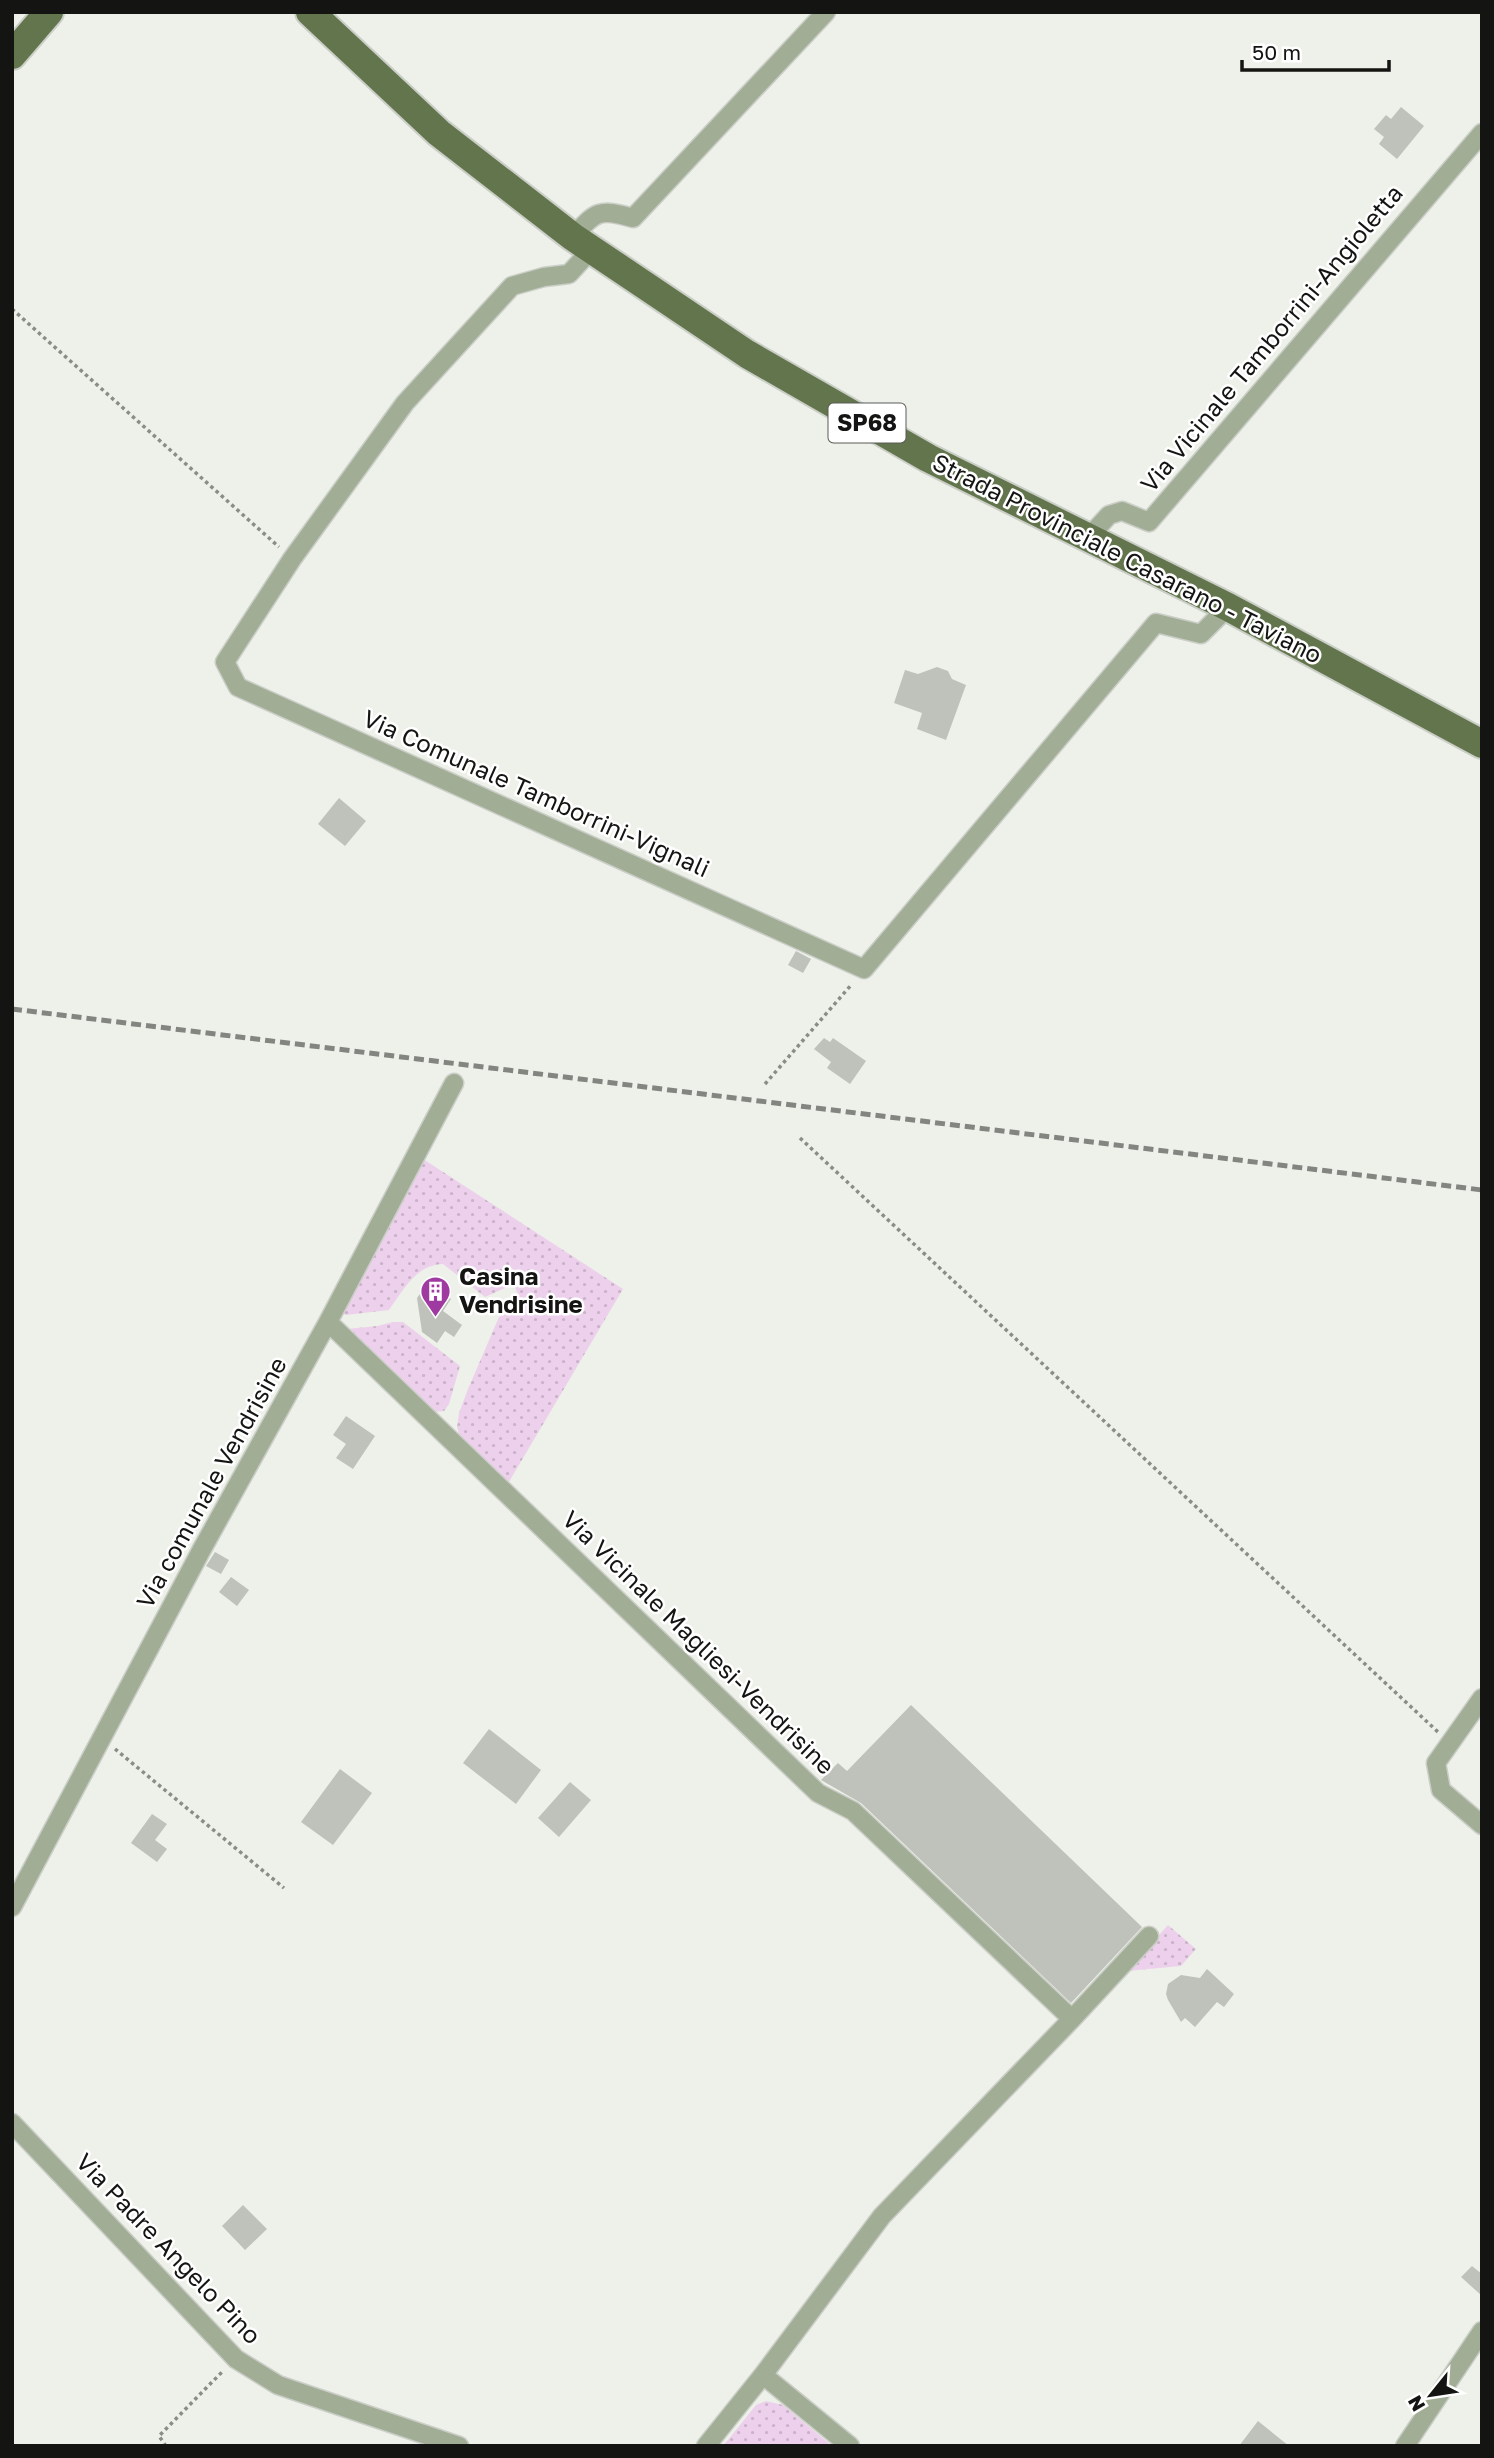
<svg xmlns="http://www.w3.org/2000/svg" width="1494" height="2458" viewBox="0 0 1494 2458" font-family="'Golos Text',sans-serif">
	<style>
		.garden { fill: url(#garden-dots) }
		.building { fill: #bec2ba }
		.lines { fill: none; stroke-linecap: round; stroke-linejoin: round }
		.minor-casing { stroke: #cacec7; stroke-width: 21 }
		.primary-casing { stroke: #cacec7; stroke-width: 32 }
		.path { stroke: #8a8d87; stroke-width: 3.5; stroke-dasharray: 3.5 3.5; stroke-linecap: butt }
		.minor { stroke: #a2ad96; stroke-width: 18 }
		.primary { stroke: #63754c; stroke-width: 28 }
		.rail { stroke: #838680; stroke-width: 5; stroke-dasharray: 10 5; stroke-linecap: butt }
		.labels { text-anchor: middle; stroke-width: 5; stroke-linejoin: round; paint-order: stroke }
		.shield { fill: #fff; stroke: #5a5b59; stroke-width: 2 }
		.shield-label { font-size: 23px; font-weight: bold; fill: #141512 }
		.street-label { font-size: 24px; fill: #141512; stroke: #fff }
		.poi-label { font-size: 24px; font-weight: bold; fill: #141512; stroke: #fff; text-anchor: start }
	</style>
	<defs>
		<pattern id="garden-dots" width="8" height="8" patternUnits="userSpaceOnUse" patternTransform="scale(1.75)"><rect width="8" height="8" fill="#edd1ec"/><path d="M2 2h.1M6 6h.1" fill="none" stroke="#cab3c9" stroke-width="1.8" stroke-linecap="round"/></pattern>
	</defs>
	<rect width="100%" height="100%" fill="#edf1e9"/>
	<!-- garden -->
	<path class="garden" d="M 420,1157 L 623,1289 L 506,1487 L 461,1440 L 457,1427 L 459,1413 L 468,1389 L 499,1317 L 521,1304 L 514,1284 L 485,1297 L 443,1264 C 416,1265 404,1289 389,1310 L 346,1315 L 339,1312 Z
		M 393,1322 L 403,1322 L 460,1366 L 449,1404 L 444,1411 L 433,1412 L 347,1329 L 377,1326 Z
		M 1168,1925 L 1196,1949 L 1181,1966 L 1127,1971 Z
		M 766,2401 L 783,2405 L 832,2446 L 723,2446 L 756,2405 Z"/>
	<!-- building -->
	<path class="building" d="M 1401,107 L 1424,126 L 1397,159 L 1379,144 L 1384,137 L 1374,129 L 1386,115 L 1391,119 Z
		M 937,667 L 948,671 L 952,679 L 966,685 L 946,740 L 917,729 L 922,713 L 894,703 L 905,670 L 918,674 Z
		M 339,798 L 366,821 L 345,846 L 318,824 Z
		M 796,951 L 811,959 L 803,973 L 788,965 Z
		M 824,1038 L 830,1042 L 833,1038 L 866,1061 L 850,1084 L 827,1068 L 831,1062 L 814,1049 Z
		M 428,1283 L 451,1299 L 443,1311 L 462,1325 L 454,1337 L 445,1331 L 437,1343 L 422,1332 L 417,1298 Z
		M 346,1416 L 375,1436 L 353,1469 L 336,1458 L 346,1444 L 333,1435 Z
		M 215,1552 L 229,1560 L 221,1574 L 206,1566 Z
		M 231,1577 L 249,1590 L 237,1606 L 219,1592 Z
		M 911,1705 L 1142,1927 L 1071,2003 L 861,1803 L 821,1780 L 838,1763 L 847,1771 Z
		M 489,1729 L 541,1770 L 516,1804 L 463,1763 Z
		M 340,1769 L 372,1793 L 333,1845 L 301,1822 Z
		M 570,1782 L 591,1800 L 559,1837 L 538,1818 Z
		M 152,1814 L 167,1824 L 155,1840 L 167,1849 L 157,1862 L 131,1843 Z
		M 1207,1969 L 1234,1994 L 1224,2007 L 1217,2002 L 1195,2027 L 1185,2018 L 1181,2022 L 1168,2000 L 1166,1994 L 1168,1984 L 1181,1975 L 1200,1978 Z
		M 243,2205 L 267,2229 L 245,2250 L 222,2226 Z
		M 1472,2266 L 1482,2274 L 1482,2296 L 1461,2277 Z
		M 1258,2421 L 1289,2446 L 1239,2446 Z"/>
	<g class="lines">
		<defs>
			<path id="minor" d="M 573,237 C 596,211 599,208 633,218 L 826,12
				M 591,250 L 569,274 L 544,277 L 512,286 L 405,403 L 292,559 L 225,662 L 238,687 L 864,969 L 1156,623 L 1201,634 L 1228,607
				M 1088,538 L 1109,515 L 1122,511 L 1149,522 L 1482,133
				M 328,1322 L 818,1793 L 853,1811 L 1072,2019
				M 1482,1698 L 1436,1763 L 1441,1790 L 1482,1825
				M 12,1907 L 202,1549 L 328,1322 L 454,1083
				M 12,2123 L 236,2359 L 278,2385 L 459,2446
				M 763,2375 L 882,2216 L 1072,2019 L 1149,1936
				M 706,2446 L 763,2375 L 850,2446
				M 1405,2446 L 1482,2331"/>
			<path id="primary" d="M 310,12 L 439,133 L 573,237 L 747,354 L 928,458 L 1228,607 L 1482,744
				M 12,55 L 49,12"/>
		</defs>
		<!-- minor casing -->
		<use href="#minor" class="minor-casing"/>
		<!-- primary casing -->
		<use href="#primary" class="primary-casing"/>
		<!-- path -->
		<path class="path" d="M 12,309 L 279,547
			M 765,1084 L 852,984
			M 800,1138 L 1438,1732
			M 115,1749 L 284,1888
			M 166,2446 L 159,2436 L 223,2371"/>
		<!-- minor -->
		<use href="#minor" class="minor"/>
		<!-- primary -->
		<use href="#primary" class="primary"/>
		<!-- rail -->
		<path class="rail" d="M 12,1009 L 1482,1190"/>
	</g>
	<!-- icons -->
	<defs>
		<symbol id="building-pin" viewBox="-11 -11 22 30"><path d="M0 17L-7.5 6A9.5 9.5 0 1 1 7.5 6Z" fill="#9f3ba0" stroke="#fff"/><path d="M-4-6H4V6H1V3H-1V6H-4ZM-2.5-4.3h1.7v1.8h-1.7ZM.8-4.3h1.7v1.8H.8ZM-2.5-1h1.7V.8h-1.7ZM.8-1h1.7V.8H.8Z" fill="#fff"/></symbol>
	</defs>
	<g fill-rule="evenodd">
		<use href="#building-pin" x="418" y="1274" width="35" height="47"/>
	</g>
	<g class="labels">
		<!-- shield labels -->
		<rect class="shield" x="828.5" y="403.5" width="77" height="39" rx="5"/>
		<g class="shield-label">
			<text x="867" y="431">SP68</text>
		</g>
		<!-- street labels -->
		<g class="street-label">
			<text transform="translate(1272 339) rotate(-50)" y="8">Via Vicinale Tamborrini-Angioletta</text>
			<text transform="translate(1127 559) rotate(27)" y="8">Strada Provinciale Casarano - Taviano</text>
			<text transform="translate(536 794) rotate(24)" y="8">Via Comunale Tamborrini-Vignali</text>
			<text transform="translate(212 1483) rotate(-61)" y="8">Via comunale Vendrisine</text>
			<text transform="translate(698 1643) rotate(44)" y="8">Via Vicinale Magliesi-Vendrisine</text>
			<text transform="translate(168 2249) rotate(46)" y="8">Via Padre Angelo Pino</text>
		</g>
		<!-- poi labels -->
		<g class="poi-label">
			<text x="459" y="1285">Casina<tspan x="459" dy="28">Vendrisine</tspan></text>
		</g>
	</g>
	<!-- border -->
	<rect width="1494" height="2458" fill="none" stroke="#141512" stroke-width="28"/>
	<!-- north arrow -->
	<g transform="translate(1431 2395) rotate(240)" stroke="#ffffff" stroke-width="5" paint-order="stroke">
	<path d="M0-5L12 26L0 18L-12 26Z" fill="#141512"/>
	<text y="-10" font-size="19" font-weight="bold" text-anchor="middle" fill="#141512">N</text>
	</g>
	<!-- scale -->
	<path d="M1242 60v10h147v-10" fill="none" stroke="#141512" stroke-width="3.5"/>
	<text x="1252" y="60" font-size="21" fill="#141512" stroke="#ffffff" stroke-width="5" paint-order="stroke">50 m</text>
</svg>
